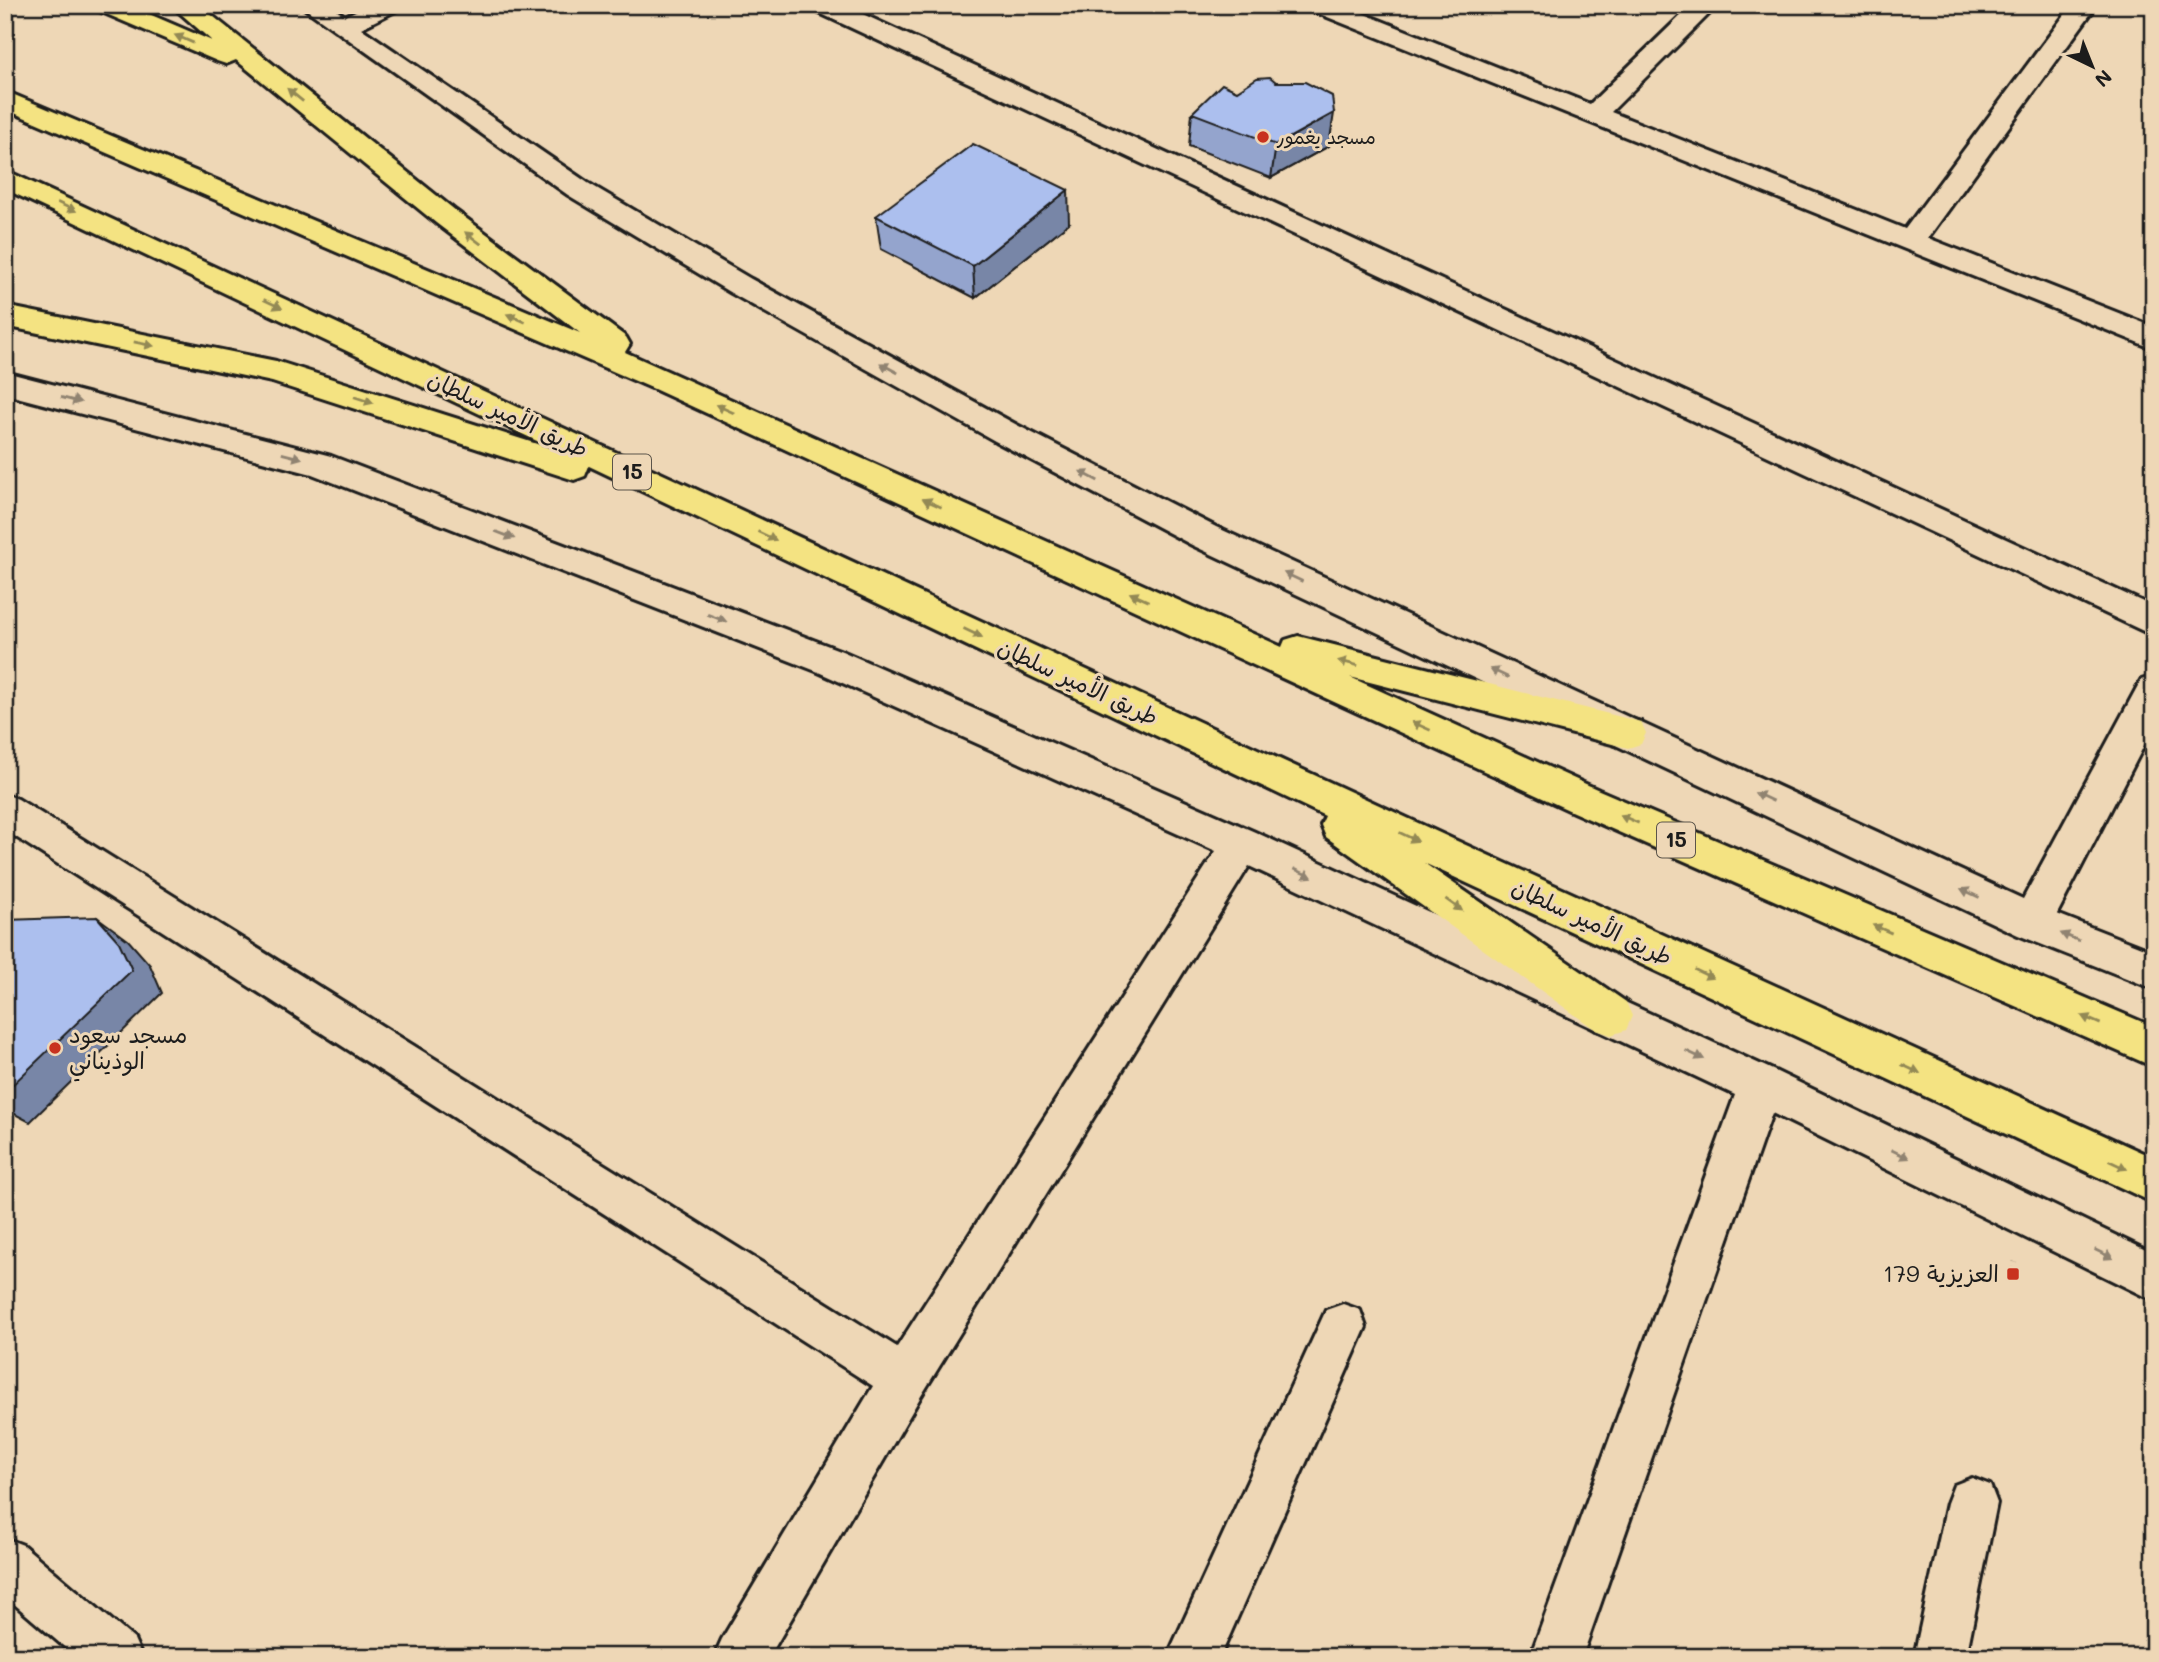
<svg xmlns="http://www.w3.org/2000/svg" width="2159" height="1662" viewBox="0 0 2159 1662" font-family="Mali,'Playpen Sans Arabic',sans-serif">
	<style>
		.lines { fill: none; stroke-linecap: round; stroke-linejoin: round }
		.minor-casing { stroke: #1c1c1c; stroke-width: 6 }
		.highway-casing { stroke: #1c1c1c; stroke-width: 6 }
		.path { stroke: #1c1c1c; stroke-width: 5; stroke-dasharray: 6 6; stroke-linecap: butt }
		.minor { fill: #eed7b6; fill-rule: evenodd }
		.highway { fill: #f4e382; fill-rule: evenodd }
		.wall { fill: #94a4cd; stroke: #1c1c1c; stroke-width: 2 }
		.shaded-wall { fill: #7886a7; stroke: #1c1c1c; stroke-width: 2 }
		.building { fill: #acbfee; stroke: #1c1c1c; stroke-width: 2 }
		.oneway { fill: #938954 }
		.oneway2 { fill: #908371 }
		.poi-dot { fill: #c8321e; stroke: #eed7b6; stroke-width: 2.5 }
		.labels { text-anchor: middle; stroke-width: 6; stroke-linejoin: round; paint-order: stroke }
		.far-poi-label { font-size: 19px; fill: #1c1c1c; stroke: #eed7b6; text-anchor: start }
		.shield { fill: #eed7b6; stroke: #5b544a; stroke-width: 2 }
		.shield-label { font-size: 21px; font-weight: bold; fill: #1c1c1c }
		.street-label { font-size: 23px; fill: #1c1c1c; stroke: #eed7b6 }
		.poi-label { font-size: 23px; fill: #1c1c1c; stroke: #eed7b6; text-anchor: start }
	</style>
	<rect width="100%" height="100%" fill="#eed7b6"/>
	<filter id="ink" filterUnits="userSpaceOnUse"><feTurbulence type="fractalNoise" baseFrequency=".0143" numOctaves="2"/><feDisplacementMap in="SourceGraphic" scale="14" xChannelSelector="R" yChannelSelector="G"/><feConvolveMatrix kernelMatrix="1 2 1 2 8 2 1 2 1" color-interpolation-filters="sRGB"/></filter>
	<g filter="url(#ink)">
		<g class="lines">
			<defs>
				<path id="minor" d="M 300,5 L 329,5 L 345,16 L 368,5 L 400,5 L 397,10 L 361,28 L 588,183 L 751,279 L 1017,425 L 1216,527 L 2023,899 L 2141,680 L 2154,676 L 2154,726 L 2057,914 L 2154,952 L 2154,989 L 2018,935 L 1192,545 L 995,441 L 731,293 L 568,195 Z
					M 810,5 L 843,5 L 2154,607 L 2154,636 L 813,10 Z
					M 1307,5 L 1342,5 L 1590,104 L 1692,5 L 1718,5 L 1611,112 L 1905,229 L 2072,5 L 2097,5 L 1928,238 L 2154,327 L 2154,349 L 1310,10 Z
					M 5,372 L 331,456 L 842,651 L 1255,832 L 1775,1071 L 2154,1254 L 2154,1301 L 1772,1113 L 1582,1657 L 1530,1657 L 1735,1095 L 1249,866 L 921,1396 L 769,1657 L 714,1657 L 722,1639 L 873,1386 L 5,830 L 5,794 L 18,799 L 897,1347 L 1216,851 L 816,671 L 312,474 L 5,394 Z
					M 1343,1304 L 1360,1310 L 1366,1327 L 1220,1657 L 1167,1657 L 1326,1310 Z
					M 1972,1478 L 1990,1485 L 1997,1503 L 1966,1657 L 1914,1657 L 1947,1503 L 1954,1485 Z
					M 5,1538 L 23,1545 L 134,1639 L 142,1657 L 76,1657 L 5,1596 Z"/>
				<path id="highway" d="M 94,5 L 128,5 L 212,41 L 171,5 L 199,5 L 456,211 L 626,337 L 630,344 L 625,352 L 1282,647 L 1285,640 L 1298,636 L 1641,722 L 1646,733 L 1641,744 L 1628,748 L 1350,677 L 1599,790 L 2154,1027 L 2154,1067 L 1573,812 L 654,389 L 5,109 L 5,91 L 580,333 L 436,223 L 236,60 L 226,64 L 217,61 L 97,10 Z
					M 5,170 L 1457,841 L 2154,1158 L 2154,1203 L 1424,863 L 1626,1002 L 1632,1016 L 1626,1030 L 1611,1035 L 1596,1030 L 1326,837 L 1321,825 L 1325,816 L 589,466 L 585,476 L 574,480 L 272,382 L 5,326 L 5,306 L 276,361 L 556,450 L 5,189 Z"/>
			</defs>
			<!-- minor casing -->
			<use href="#minor" class="minor-casing"/>
			<!-- highway casing -->
			<use href="#highway" class="highway-casing"/>
			<!-- path -->
			<path class="path" d="M 2013,1274 L 2015,1262"/>
			<!-- minor -->
			<use href="#minor" class="minor"/>
			<!-- highway -->
			<use href="#highway" class="highway"/>
		</g>
		<!-- wall -->
		<path class="wall" d="M 2141,5 L 2154,5 L 2154,9 Z
			M 1276,82 L 1329,146 L 1271,178 L 1189,146 L 1192,113 L 1237,91 Z
			M 876,216 L 1069,223 L 975,298 L 881,249 Z"/>
		<!-- shaded-wall -->
		<path class="shaded-wall" d="M 1334,113 L 1329,146 L 1271,178 L 1276,145 Z
			M 1068,190 L 1069,223 L 975,298 L 973,266 Z
			M 97,917 L 128,940 L 150,965 L 162,993 L 30,1122 L 5,1109 L 5,1092 Z"/>
		<!-- building -->
		<path class="building" d="M 1270,77 L 1276,82 L 1305,82 L 1332,96 L 1334,113 L 1276,145 L 1192,113 L 1222,84 L 1237,91 L 1257,78 Z
			M 973,144 L 1068,190 L 973,266 L 876,216 Z
			M 97,917 L 119,942 L 132,970 L 5,1092 L 5,920 Z"/>
		<!-- one-way arrows -->
		<defs><path id="oneway-solid" d="M-6-.8H1V-3.2L6.5 0L1 3.2V.8H-6Z" transform="scale(1.75)"/></defs>
		<g class="oneway">
			<use href="#oneway-solid" transform="translate(184 39) rotate(-157)"/>
			<use href="#oneway-solid" transform="translate(295 95) rotate(-141)"/>
			<use href="#oneway-solid" transform="translate(67 207) rotate(25)"/>
			<use href="#oneway-solid" transform="translate(473 238) rotate(-143)"/>
			<use href="#oneway-solid" transform="translate(273 304) rotate(25)"/>
			<use href="#oneway-solid" transform="translate(516 318) rotate(-157)"/>
			<use href="#oneway-solid" transform="translate(144 344) rotate(12)"/>
			<use href="#oneway-solid" transform="translate(364 400) rotate(18)"/>
			<use href="#oneway-solid" transform="translate(725 409) rotate(-156)"/>
			<use href="#oneway-solid" transform="translate(932 503) rotate(-156)"/>
			<use href="#oneway-solid" transform="translate(767 536) rotate(25)"/>
			<use href="#oneway-solid" transform="translate(1139 597) rotate(-156)"/>
			<use href="#oneway-solid" transform="translate(973 633) rotate(25)"/>
			<use href="#oneway-solid" transform="translate(1348 663) rotate(-166)"/>
			<use href="#oneway-solid" transform="translate(1421 726) rotate(-156)"/>
			<use href="#oneway-solid" transform="translate(1629 819) rotate(-157)"/>
			<use href="#oneway-solid" transform="translate(1409 837) rotate(25)"/>
			<use href="#oneway-solid" transform="translate(1454 905) rotate(35)"/>
			<use href="#oneway-solid" transform="translate(1882 929) rotate(-157)"/>
			<use href="#oneway-solid" transform="translate(1704 974) rotate(25)"/>
			<use href="#oneway-solid" transform="translate(2091 1020) rotate(-157)"/>
			<use href="#oneway-solid" transform="translate(1911 1069) rotate(25)"/>
			<use href="#oneway-solid" transform="translate(2118 1165) rotate(25)"/>
		</g>
		<g class="oneway2">
			<use href="#oneway-solid" transform="translate(889 368) rotate(-151)"/>
			<use href="#oneway-solid" transform="translate(71 400) rotate(14)"/>
			<use href="#oneway-solid" transform="translate(292 456) rotate(14)"/>
			<use href="#oneway-solid" transform="translate(1089 476) rotate(-152)"/>
			<use href="#oneway-solid" transform="translate(505 535) rotate(21)"/>
			<use href="#oneway-solid" transform="translate(1293 577) rotate(-155)"/>
			<use href="#oneway-solid" transform="translate(717 618) rotate(21)"/>
			<use href="#oneway-solid" transform="translate(1499 673) rotate(-155)"/>
			<use href="#oneway-solid" transform="translate(1764 797) rotate(-155)"/>
			<use href="#oneway-solid" transform="translate(1303 873) rotate(25)"/>
			<use href="#oneway-solid" transform="translate(1970 893) rotate(-155)"/>
			<use href="#oneway-solid" transform="translate(2070 937) rotate(-158)"/>
			<use href="#oneway-solid" transform="translate(1695 1055) rotate(25)"/>
			<use href="#oneway-solid" transform="translate(1900 1154) rotate(26)"/>
			<use href="#oneway-solid" transform="translate(2104 1254) rotate(26)"/>
		</g>
	</g>
	<!-- markers -->
	<g class="poi-dot">
		<circle cx="1263" cy="137" r="7"/>
		<circle cx="55" cy="1048" r="7"/>
		<rect x="2006" y="1267" width="14" height="14" rx="3.5"/>
	</g>
	<g class="labels">
		<!-- far-poi labels -->
		<g class="far-poi-label">
			<text x="1277" y="144">مسجد يغمور</text>
		</g>
		<!-- shield labels -->
		<g class="shield">
			<rect x="613" y="454.5" width="38" height="35" rx="5"/>
			<rect x="1657" y="822.5" width="38" height="35" rx="5"/>
		</g>
		<g class="shield-label">
			<text x="632" y="479">15</text>
			<text x="1676" y="847">15</text>
		</g>
		<!-- street labels -->
		<g class="street-label">
			<text transform="translate(508 414) rotate(25)" y="8">طريق الأمير سلطان</text>
			<text transform="translate(1078 682) rotate(25)" y="8">طريق الأمير سلطان</text>
			<text transform="translate(1592 922) rotate(25)" y="8">طريق الأمير سلطان</text>
		</g>
		<!-- poi labels -->
		<g class="poi-label">
			<text x="69" y="1043">مسجد سعود<tspan x="69" dy="26">الوذيناني</tspan></text>
			<text x="1999" y="1282" text-anchor="end">العزيزية 179</text>
		</g>
	</g>
	<!-- margin -->
	<rect width="2159" height="1662" fill="none" stroke="#eed7b6" stroke-width="28"/>
	<rect x="14" y="14" width="2131" height="1634" fill="none" stroke="#1c1c1c" stroke-width="2.5" filter="url(#ink)"/>
	<!-- north arrow -->
	<g transform="translate(2092 66) rotate(137)" stroke="#eed7b6" stroke-width="5" paint-order="stroke">
	<path d="M0-5L12 26L0 18L-12 26Z" fill="#1c1c1c"/>
	<text y="-10" font-size="19" font-weight="bold" text-anchor="middle" fill="#1c1c1c">N</text>
	</g>
</svg>
